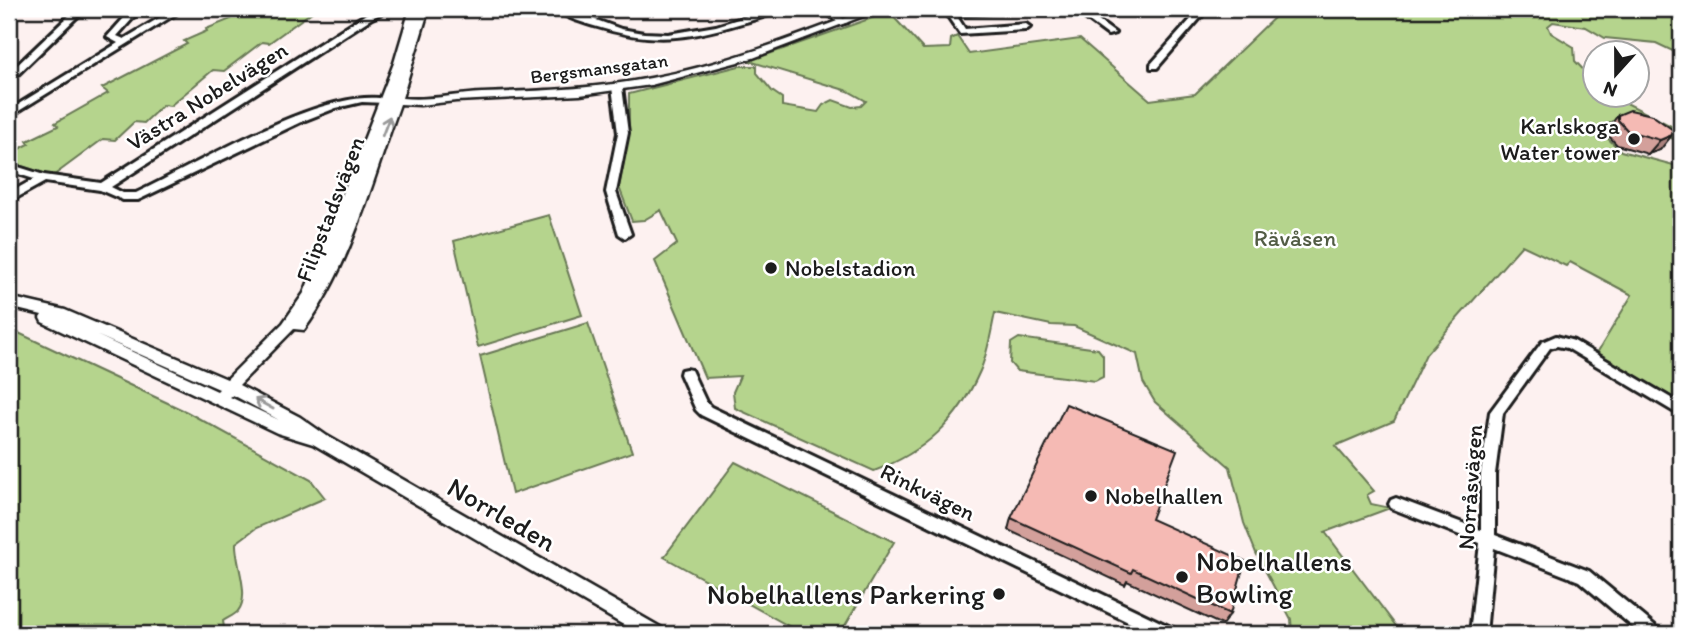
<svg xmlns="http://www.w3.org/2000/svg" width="1690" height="643" viewBox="0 0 1690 643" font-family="Itim,sans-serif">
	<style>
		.green { fill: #b5d48d; stroke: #687854; stroke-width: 2 }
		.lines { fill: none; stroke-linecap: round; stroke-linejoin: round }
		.minor-casing { stroke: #1c1c1c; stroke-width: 6 }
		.tertiary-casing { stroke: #1c1c1c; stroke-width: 5 }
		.minor { fill: #fff; fill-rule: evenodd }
		.tertiary { fill: #fff; fill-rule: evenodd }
		.wall { fill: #d3a09b; stroke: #1c1c1c; stroke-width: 2 }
		.shaded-wall { fill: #ac827e; stroke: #1c1c1c; stroke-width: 2 }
		.building { fill: #f5bab4; stroke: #1c1c1c; stroke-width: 2 }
		.oneway { stroke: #999 }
		.poi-dot { fill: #1c1c1c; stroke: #fff; stroke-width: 2.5 }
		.labels { text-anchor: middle; stroke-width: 5; stroke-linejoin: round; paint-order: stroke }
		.far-street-label { font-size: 19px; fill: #1c1c1c; stroke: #fff }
		.street-label { font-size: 23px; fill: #1c1c1c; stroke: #fff }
		.poi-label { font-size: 23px; fill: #1c1c1c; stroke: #fff; text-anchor: start }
		.park-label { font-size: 23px; fill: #525c44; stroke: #fff }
		.near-street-label { font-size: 28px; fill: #1c1c1c; stroke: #fff }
		.near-poi-label { font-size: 28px; fill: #1c1c1c; stroke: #fff; text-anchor: start }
	</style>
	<rect width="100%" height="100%" fill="#fdf1f0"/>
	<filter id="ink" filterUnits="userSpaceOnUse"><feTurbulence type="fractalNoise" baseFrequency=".0143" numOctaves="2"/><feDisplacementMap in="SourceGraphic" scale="14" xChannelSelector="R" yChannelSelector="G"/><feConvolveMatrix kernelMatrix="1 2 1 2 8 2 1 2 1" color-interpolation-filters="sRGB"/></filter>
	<g filter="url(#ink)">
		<!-- green -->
		<path class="green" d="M 238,9 L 316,9 L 269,43 L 262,42 L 224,71 L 213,70 L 170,106 L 163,105 L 144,123 L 134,122 L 115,140 L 103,139 L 53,176 L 9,162 L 9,154 L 29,144 L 27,141 L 58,126 L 55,123 L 108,93 L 102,88 L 187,44 L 184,41 L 207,31 L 206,29 L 231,19 L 226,14 Z
			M 1283,9 L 1681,9 L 1681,55 L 1656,43 L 1605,38 L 1586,27 L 1553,22 L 1548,26 L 1551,33 L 1574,47 L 1575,61 L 1595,82 L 1596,94 L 1611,95 L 1681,131 L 1681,143 C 1654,130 1626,106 1599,130 L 1621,151 L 1677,166 L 1681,163 L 1681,402 L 1597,353 L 1632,295 L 1570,262 L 1566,266 L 1522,245 L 1426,354 L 1394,421 L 1335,446 L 1374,491 L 1367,495 L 1371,504 L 1390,508 L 1325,532 L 1402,634 L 1292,634 L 1291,619 L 1256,553 L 1244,523 L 1230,467 L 1155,402 L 1143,382 L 1137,354 L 1074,326 L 1051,325 L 995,313 C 991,331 988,353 980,371 C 958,421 925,452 874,471 L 735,408 L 733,392 L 740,376 L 705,378 L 655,261 L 677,244 L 661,210 L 644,220 L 632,221 L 619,187 L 629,134 L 629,94 L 739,66 L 757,66 L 757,73 L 772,91 L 782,98 L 782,106 L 818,112 L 823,105 L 833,100 L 852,107 L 861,106 L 866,101 L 848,91 L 749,61 L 889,12 L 923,49 L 950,48 L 951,39 L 957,36 L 969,54 L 1080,39 L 1150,100 L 1195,94 Z
			M 549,215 L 582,315 L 478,347 L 454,241 Z
			M 588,323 L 632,452 L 512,494 L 480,356 Z
			M 10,329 L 187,412 L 311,480 L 325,498 L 256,528 L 236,543 C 235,563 251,595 238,611 C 235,615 227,618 223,621 L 225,634 L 9,634 Z
			M 1019,338 L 1098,349 L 1103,355 L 1103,377 L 1095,381 L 1017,371 L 1010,363 L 1011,343 Z
			M 735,462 L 894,542 L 840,634 L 803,634 L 664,557 Z"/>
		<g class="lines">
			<defs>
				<path id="minor" d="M 132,9 L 141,9 L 117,36 L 124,39 L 174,9 L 184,9 L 9,117 L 9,110 L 118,43 L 107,37 Z
					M 379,9 L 390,9 L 372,18 L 111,187 L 123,193 L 136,193 C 197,165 322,87 386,99 L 386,103 L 362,102 L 336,108 L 303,121 L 138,200 L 123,200 L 100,190 L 45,182 L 9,202 L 9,193 L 34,179 L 9,171 L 9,164 L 44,175 L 101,183 L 366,14 Z
					M 555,9 L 566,9 L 621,29 L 644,33 L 668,34 L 716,26 L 770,9 L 782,9 C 771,16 755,19 742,23 C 685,40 651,44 594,26 C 581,22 564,17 555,9 Z
					M 821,9 L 830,9 L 848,22 L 841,24 Z
					M 978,9 L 1010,9 L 1006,12 L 961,15 L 958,18 L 965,29 L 1026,24 L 1030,27 L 1026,30 L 960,34 L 949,18 C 957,8 966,10 978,9 Z
					M 1073,9 L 1082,9 L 1115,33 L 1108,35 Z
					M 1148,9 L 1157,9 L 1158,10 L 1154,13 Z
					M 1200,9 L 1208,9 L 1157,68 L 1151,68 L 1151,64 Z
					M 74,11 L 81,13 L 12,80 L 9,81 L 9,73 Z
					M 617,84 L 622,87 L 628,133 L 616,192 L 631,234 L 625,238 L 619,234 L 606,192 L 618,133 L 612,87 Z
					M 1556,336 L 1574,341 L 1681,404 L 1681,416 L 1567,348 L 1557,346 L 1550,348 L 1503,413 L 1495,474 L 1495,535 L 1589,571 L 1659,629 L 1661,634 L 1641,634 L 1579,581 L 1494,548 L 1486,634 L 1470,634 L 1480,543 L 1391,508 L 1389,504 L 1391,500 L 1396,498 L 1481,530 L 1481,474 L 1490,412 L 1542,342 Z
					M 686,369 L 691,370 L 706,402 L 711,407 L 1175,629 L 1177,634 L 1153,634 L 701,415 L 696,410 L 680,374 L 681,370 Z"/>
				<path id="tertiary" d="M 410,9 L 420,9 L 419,13 L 427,15 L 402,98 C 428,101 456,94 482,93 C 538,91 595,89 651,78 C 726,64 798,36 869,9 L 882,9 L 753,58 L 651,85 L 580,95 L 456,101 L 420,105 L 400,104 C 372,181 352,264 304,330 L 294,329 L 239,385 L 300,417 L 327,436 L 662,628 L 665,634 L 639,634 L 313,444 L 277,433 L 42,322 L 40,318 L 42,315 L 9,307 L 9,297 L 65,310 L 227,379 L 283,323 L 304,293 L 394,63 ZM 96,335 L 219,389 L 217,391 ZM 233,395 L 279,420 L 230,397 Z"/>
			</defs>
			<!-- minor casing -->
			<use href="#minor" class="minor-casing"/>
			<!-- tertiary casing -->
			<use href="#tertiary" class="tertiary-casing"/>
			<!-- minor -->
			<use href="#minor" class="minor"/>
			<!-- tertiary -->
			<use href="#tertiary" class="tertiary"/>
		</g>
		<!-- wall -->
		<path class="wall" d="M 1618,115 L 1672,135 L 1660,150 L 1648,154 L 1617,145 L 1607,134 L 1608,129 Z
			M 1011,518 L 1151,519 L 1230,614 L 1222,625 L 1127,581 L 1125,585 L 1008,530 Z"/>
		<!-- shaded-wall -->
		<path class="shaded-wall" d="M 1672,135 L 1660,150 L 1648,154 L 1660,140 Z"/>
		<!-- building -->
		<path class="building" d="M 1630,110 L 1652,115 L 1673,130 L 1672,135 L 1660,140 L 1628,131 L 1618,120 L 1618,115 Z
			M 1066,404 L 1177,450 L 1151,519 L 1245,561 L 1230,614 L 1133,569 L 1131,573 L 1011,518 Z"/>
		<!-- one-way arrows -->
		<defs><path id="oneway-shaft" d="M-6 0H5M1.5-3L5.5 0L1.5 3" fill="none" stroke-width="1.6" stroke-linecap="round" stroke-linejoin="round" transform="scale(1.75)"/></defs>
		<g class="oneway">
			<use href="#oneway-shaft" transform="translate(386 126) rotate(-69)"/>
			<use href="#oneway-shaft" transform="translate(264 404) rotate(-151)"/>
		</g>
	</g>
	<!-- markers -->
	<g class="poi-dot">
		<circle cx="1634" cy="139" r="7"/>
		<circle cx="771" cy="268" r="7"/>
		<circle cx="1091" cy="496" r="7"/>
		<circle cx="1182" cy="577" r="7"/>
		<circle cx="999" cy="594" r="7"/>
	</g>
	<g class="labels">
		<!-- far-street labels -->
		<g class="far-street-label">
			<text transform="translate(599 68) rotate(-7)" y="7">Bergsmansgatan</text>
		</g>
		<!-- street labels -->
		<g class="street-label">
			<text transform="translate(207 96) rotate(-32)" y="8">Västra Nobelvägen</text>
			<text transform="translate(330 209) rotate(-69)" y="8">Filipstadsvägen</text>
			<text transform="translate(1470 487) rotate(-86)" y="8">Norråsvägen</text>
			<text transform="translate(928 492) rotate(26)" y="8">Rinkvägen</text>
		</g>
		<!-- poi labels -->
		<g class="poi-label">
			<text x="1620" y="134" text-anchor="end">Karlskoga<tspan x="1620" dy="26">Water tower</tspan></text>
			<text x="785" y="276">Nobelstadion</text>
			<text x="1105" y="504">Nobelhallen</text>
		</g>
		<!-- park labels -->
		<g class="park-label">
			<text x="1295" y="246">Rävåsen</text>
		</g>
		<!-- near-street labels -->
		<g class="near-street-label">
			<text transform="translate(502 514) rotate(30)" y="10">Norrleden</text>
		</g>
		<!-- near-poi labels -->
		<g class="near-poi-label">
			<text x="1196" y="571">Nobelhallens<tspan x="1196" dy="32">Bowling</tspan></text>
			<text x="985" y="604" text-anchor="end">Nobelhallens Parkering</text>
		</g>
	</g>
	<!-- margin -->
	<rect width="1690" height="643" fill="none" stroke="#fff" stroke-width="35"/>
	<rect x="18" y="18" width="1655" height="608" fill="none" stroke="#1c1c1c" stroke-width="2.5" filter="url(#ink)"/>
	<!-- north arrow -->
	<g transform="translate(1616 74) rotate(201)"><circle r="33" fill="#ffffff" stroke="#a4a4a4" stroke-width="2"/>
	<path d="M0-5L12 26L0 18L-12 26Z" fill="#1c1c1c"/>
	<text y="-10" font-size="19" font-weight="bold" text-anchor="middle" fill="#1c1c1c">N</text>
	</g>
</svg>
